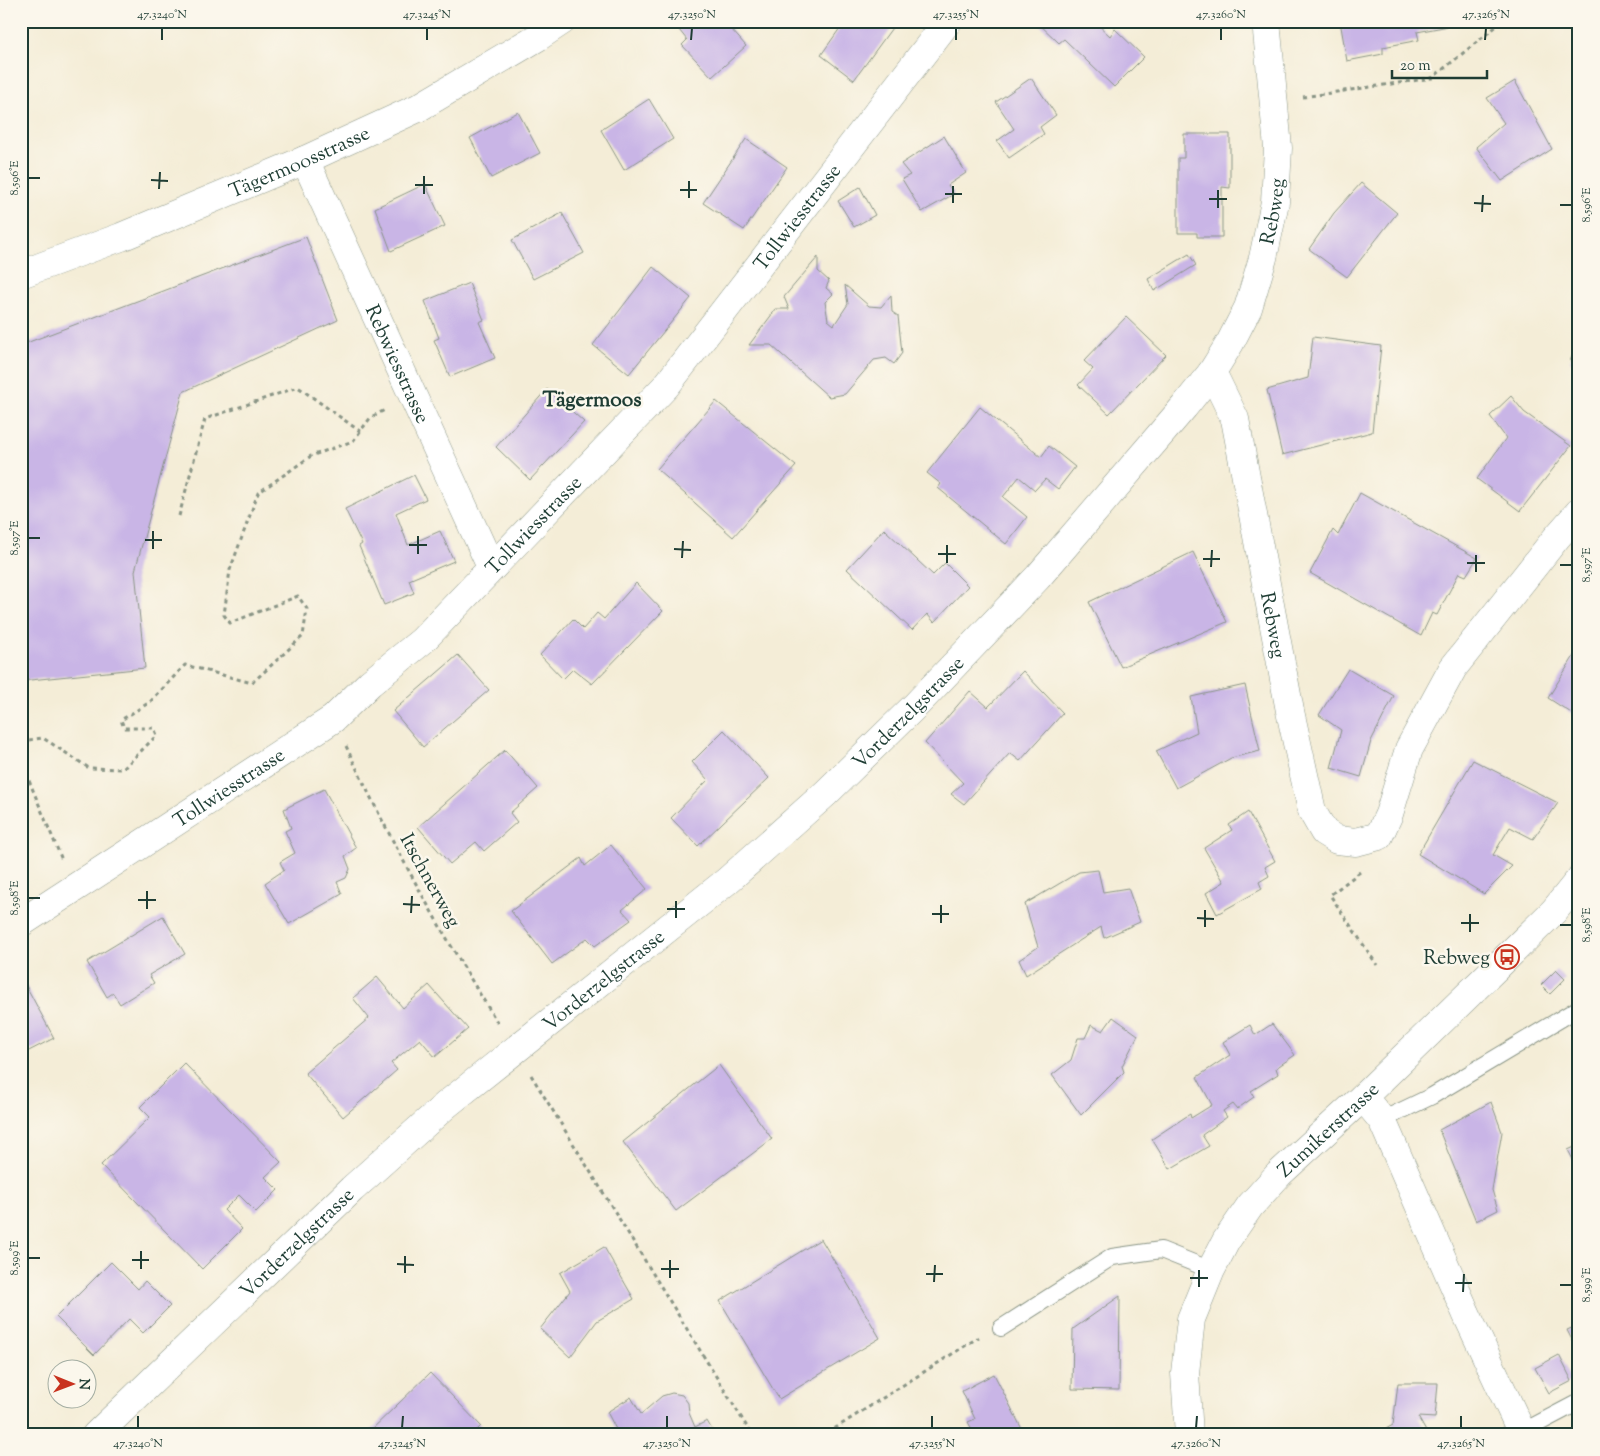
<svg xmlns="http://www.w3.org/2000/svg" width="1600" height="1456" viewBox="0 0 1600 1456" font-family="'Sorts Mill Goudy',serif">
	<style>
		.building { fill: #c9b5e6 }
		.lines { fill: none; stroke-linecap: round; stroke-linejoin: round }
		.lane-casing { stroke: #8a9586; stroke-width: 18 }
		.street-casing { stroke: #8a9586; stroke-width: 29 }
		.secondary-casing { stroke: #8a9586; stroke-width: 29 }
		.path { stroke: #8a9586; stroke-width: 3; stroke-dasharray: 4 4; stroke-linecap: butt }
		.lane { stroke: #fff; stroke-width: 16 }
		.street { stroke: #fff; stroke-width: 28 }
		.secondary { stroke: #fff; stroke-width: 28 }
		.ticks { fill: none; stroke: #1f3d34; stroke-width: 2 }
		.labels { text-anchor: middle; stroke-width: 5; stroke-linejoin: round; paint-order: stroke }
		.street-label { font-size: 20px; fill: #1f3d34; stroke: #fbf7ec }
		.poi-label { font-size: 20px; fill: #1f3d34; stroke: #fbf7ec; text-anchor: end }
		.neighbourhood-label { font-size: 21px; font-weight: bold; fill: #1f3d34; stroke: #fbf7ec }
		.neatline { fill: none; stroke: #1f3d34; stroke-width: 2 }
		.ticks-label { font-size: 12px; text-anchor: middle; fill: #1f3d34 }
	</style>
	<rect width="100%" height="100%" fill="#fbf7ec"/>
	<filter id="ink" filterUnits="userSpaceOnUse"><feTurbulence type="fractalNoise" baseFrequency=".02" numOctaves="2"/><feDisplacementMap in="SourceGraphic" scale="10" xChannelSelector="R" yChannelSelector="G"/><feConvolveMatrix kernelMatrix="1 2 1 2 8 2 1 2 1" color-interpolation-filters="sRGB"/></filter>
	<filter id="wash" filterUnits="userSpaceOnUse"><feTurbulence type="fractalNoise" baseFrequency=".0096" numOctaves="4" result="noise"/><feDisplacementMap in="SourceGraphic" scale="20" xChannelSelector="R" yChannelSelector="G"/><feGaussianBlur stdDeviation="1.12" result="paint"/><feColorMatrix in="noise" values="0 0 0 0 0 0 0 0 0 0 0 0 0 0 0 0 0 1.4 0 .05"/><feComposite in="paint" operator="in"/></filter>
	<g filter="url(#wash)">
		<rect width="100%" height="100%" fill="#f4edd7"/>
		<g id="blocks">
			<!-- building -->
			<path class="building" d="M 672,21 L 724,21 L 746,46 L 712,77 L 682,45 L 687,40 Z
				M 845,21 L 897,21 L 854,80 L 821,55 Z
				M 1036,21 L 1094,21 L 1110,36 L 1115,29 L 1144,57 L 1114,87 L 1064,39 L 1059,43 Z
				M 1182,21 L 1201,21 L 1189,28 Z
				M 1340,21 L 1454,21 L 1454,25 L 1417,32 L 1419,40 L 1383,47 L 1383,54 L 1347,61 Z
				M 1031,78 L 1056,115 L 1040,127 L 1044,134 L 1009,158 L 997,141 L 1014,129 L 996,102 Z
				M 1515,81 L 1552,149 L 1502,181 L 1476,147 L 1504,123 L 1487,98 Z
				M 649,99 L 673,139 L 624,170 L 601,130 Z
				M 518,112 L 540,153 L 491,178 L 470,138 Z
				M 1184,134 L 1230,134 L 1230,188 L 1222,187 L 1222,237 L 1197,237 L 1197,233 L 1178,233 L 1178,158 L 1184,158 Z
				M 944,136 L 966,173 L 948,185 L 954,194 L 922,212 L 902,179 L 910,175 L 901,164 Z
				M 746,139 L 787,167 L 744,230 L 703,203 Z
				M 1361,183 L 1397,213 L 1347,277 L 1309,249 L 1334,213 Z
				M 425,184 L 445,226 L 391,251 L 375,208 Z
				M 860,187 L 875,215 L 854,227 L 838,201 Z
				M 562,213 L 584,253 L 533,279 L 512,240 Z
				M 306,237 L 338,320 L 183,392 L 135,571 L 145,668 L 21,681 L 21,345 Z
				M 1189,254 L 1196,265 L 1154,291 L 1148,279 Z
				M 818,257 L 818,271 L 829,281 L 826,288 L 833,294 L 825,302 L 828,320 L 834,325 L 848,304 L 845,285 L 869,306 L 881,307 L 891,295 L 892,312 L 898,316 L 902,353 L 894,364 L 886,358 L 874,360 L 845,394 L 829,397 L 771,345 L 749,345 L 776,309 L 789,309 L 784,297 Z
				M 653,267 L 691,298 L 629,374 L 593,345 Z
				M 469,283 L 484,320 L 479,322 L 495,358 L 450,377 L 434,340 L 439,338 L 425,301 Z
				M 1126,317 L 1166,355 L 1109,414 L 1078,385 L 1093,369 L 1084,361 Z
				M 1313,337 L 1381,346 L 1372,432 L 1282,455 L 1267,390 L 1308,378 Z
				M 1579,341 L 1579,366 L 1570,361 Z
				M 547,389 L 584,422 L 530,480 L 496,447 Z
				M 1511,396 L 1524,412 L 1571,446 L 1520,511 L 1477,479 L 1506,438 L 1490,416 Z
				M 716,401 L 796,466 L 733,537 L 657,469 Z
				M 980,407 L 1041,457 L 1049,446 L 1075,467 L 1058,489 L 1045,479 L 1035,490 L 1019,477 L 1003,497 L 1027,517 L 1006,544 L 938,488 L 941,484 L 927,473 Z
				M 414,475 L 426,499 L 396,513 L 408,545 L 440,531 L 454,561 L 409,580 L 414,593 L 384,605 L 359,546 L 362,544 L 345,509 Z
				M 1360,493 L 1477,558 L 1466,576 L 1459,573 L 1437,615 L 1432,613 L 1421,636 L 1310,573 L 1333,530 L 1338,535 Z
				M 884,529 L 933,575 L 945,563 L 968,586 L 934,622 L 927,614 L 912,630 L 847,569 Z
				M 1193,552 L 1227,622 L 1121,667 L 1089,602 Z
				M 636,583 L 663,611 L 592,684 L 573,669 L 563,679 L 540,655 L 573,619 L 583,629 L 597,613 L 604,619 Z
				M 1579,648 L 1579,718 L 1548,698 Z
				M 458,655 L 489,690 L 423,747 L 393,711 Z
				M 1348,669 L 1394,696 L 1371,741 L 1361,777 L 1331,768 L 1341,730 L 1319,715 Z
				M 1023,671 L 1063,713 L 1020,761 L 1010,753 L 964,804 L 951,794 L 963,783 L 925,743 L 970,691 L 988,707 Z
				M 1245,685 L 1260,751 L 1231,758 L 1176,788 L 1156,751 L 1197,732 L 1191,697 Z
				M 724,730 L 769,778 L 698,846 L 671,818 L 708,780 L 692,762 Z
				M 505,750 L 538,788 L 510,813 L 517,822 L 484,851 L 476,842 L 450,864 L 418,827 Z
				M 1473,760 L 1558,803 L 1533,839 L 1510,827 L 1493,855 L 1512,866 L 1484,894 L 1418,854 Z
				M 324,789 L 356,848 L 345,856 L 350,869 L 346,878 L 337,882 L 342,894 L 289,924 L 265,883 L 284,870 L 280,862 L 295,853 L 285,831 L 291,828 L 284,809 Z
				M 1248,812 L 1275,861 L 1265,867 L 1269,876 L 1259,882 L 1262,889 L 1217,914 L 1206,893 L 1224,882 L 1204,848 L 1232,830 L 1229,825 Z
				M 611,845 L 647,889 L 622,910 L 631,920 L 595,946 L 587,938 L 552,964 L 511,911 L 581,858 L 585,866 Z
				M 1098,870 L 1103,892 L 1128,888 L 1140,922 L 1104,938 L 1101,927 L 1026,975 L 1019,960 L 1038,947 L 1025,904 L 1079,872 Z
				M 163,916 L 185,954 L 149,975 L 154,983 L 120,1004 L 113,993 L 107,997 L 87,962 Z
				M 1556,970 L 1565,979 L 1550,994 L 1541,985 Z
				M 377,977 L 403,1008 L 429,985 L 468,1029 L 435,1057 L 420,1039 L 391,1063 L 397,1070 L 343,1117 L 305,1073 L 369,1018 L 353,998 Z
				M 24,982 L 54,1038 L 21,1055 L 21,984 Z
				M 1113,1017 L 1138,1035 L 1122,1066 L 1124,1072 L 1081,1115 L 1052,1075 L 1071,1060 L 1078,1038 L 1085,1038 L 1091,1025 L 1103,1031 Z
				M 1272,1024 L 1295,1055 L 1276,1068 L 1278,1074 L 1251,1091 L 1254,1097 L 1237,1109 L 1233,1104 L 1223,1111 L 1227,1117 L 1202,1135 L 1209,1146 L 1170,1169 L 1152,1139 L 1190,1114 L 1191,1118 L 1212,1105 L 1197,1077 L 1230,1055 L 1223,1042 L 1250,1025 L 1255,1035 Z
				M 184,1063 L 281,1162 L 265,1177 L 278,1190 L 256,1212 L 239,1195 L 224,1210 L 242,1229 L 202,1269 L 101,1165 L 150,1117 L 140,1107 Z
				M 719,1065 L 772,1139 L 676,1211 L 623,1142 Z
				M 1491,1102 L 1502,1132 L 1492,1190 L 1498,1210 L 1476,1221 L 1439,1130 Z
				M 1579,1145 L 1579,1171 L 1568,1150 Z
				M 821,1239 L 880,1338 L 779,1399 L 720,1301 Z
				M 604,1247 L 634,1299 L 597,1321 L 570,1357 L 540,1329 L 570,1291 L 560,1273 Z
				M 111,1262 L 138,1289 L 145,1281 L 170,1306 L 143,1333 L 129,1319 L 94,1355 L 56,1317 Z
				M 1120,1296 L 1119,1390 L 1072,1389 L 1073,1329 Z
				M 1579,1325 L 1579,1354 L 1567,1330 Z
				M 1559,1355 L 1572,1381 L 1549,1393 L 1535,1368 Z
				M 430,1373 L 481,1426 L 472,1435 L 366,1435 Z
				M 994,1374 L 1025,1435 L 975,1435 L 968,1422 L 975,1419 L 962,1391 Z
				M 1398,1383 L 1438,1383 L 1435,1418 L 1418,1417 L 1428,1435 L 1375,1435 L 1393,1425 Z
				M 672,1393 L 682,1395 L 688,1403 L 689,1413 L 695,1427 L 707,1421 L 715,1435 L 619,1435 L 607,1412 L 631,1397 L 641,1414 L 662,1396 Z"/>
		</g>
	</g>
	<g filter="url(#ink)">
		<use href="#blocks" fill-opacity="0" stroke="#8a9586" stroke-width="1"/>
		<g class="lines">
			<defs>
				<path id="lane" d="M 1382,1120 L 1432,1096 L 1579,1008
					M 1001,1328 L 1112,1257 L 1161,1250 L 1211,1270
					M 1522,1432 L 1579,1402"/>
				<g id="street">
					<path id="s1" d="M 305,160 L 491,567"/>
					<path id="s2" d="M 21,274 L 121,237 L 305,160 L 418,108 L 538,37 L 562,21"/>
					<path id="s3" d="M 1212,372 L 1235,419 L 1290,711 L 1312,811 L 1324,832 L 1337,840 L 1356,842 L 1379,836 L 1389,814 L 1409,749 L 1453,668 L 1557,537 L 1579,512"/>
					<path id="s4" d="M 21,923 L 333,719 L 370,683 L 422,641 L 666,386 L 948,21"/>
					<path d="M 1363,1097 L 1382,1120 L 1466,1313 L 1523,1435"/>
					<path id="s5" d="M 96,1435 L 352,1189 L 446,1105 L 727,881 L 826,793 L 917,704 L 1038,577 L 1184,407 L 1212,372 L 1230,343 L 1248,308 L 1263,258 L 1275,202 L 1278,148 L 1266,21"/>
				</g>
				<g id="secondary">
					<path id="s6" d="M 1189,1435 L 1185,1373 L 1191,1319 L 1211,1270 L 1226,1241 L 1250,1206 L 1279,1174 L 1363,1097 L 1507,957 L 1554,911 L 1579,880"/>
				</g>
			</defs>
			<!-- lane casing -->
			<use href="#lane" class="lane-casing"/>
			<!-- street casing -->
			<use href="#street" class="street-casing"/>
			<!-- secondary casing -->
			<use href="#secondary" class="secondary-casing"/>
			<!-- path -->
			<path class="path" d="M 1303,97 L 1432,78 L 1503,21
				M 179,516 L 205,419 L 298,387 L 361,432
				M 21,741 L 43,738 L 89,768 L 123,769 L 157,735 L 154,728 L 124,728 L 121,720 L 150,702 L 185,665 L 252,683 L 303,636 L 307,609 L 298,596 L 230,623 L 224,615 L 230,570 L 258,493 L 311,456 L 353,441 L 371,417 L 387,409
				M 346,746 C 391,843 443,935 499,1025
				M 21,767 L 25,771 L 62,860
				M 1360,872 L 1330,895 L 1377,965
				M 1573,956 L 1579,958
				M 531,1075 L 752,1435
				M 830,1435 L 834,1429 L 979,1337"/>
			<!-- lane -->
			<use href="#lane" class="lane"/>
			<!-- street -->
			<use href="#street" class="street"/>
			<!-- secondary -->
			<use href="#secondary" class="secondary"/>
		</g>
	</g>
	<!-- ticks -->
	<path class="ticks" d="M 162,40 L 162,28M 427,40 L 427,28M 691,40 L 692,28M 956,40 L 956,28M 1221,40 L 1221,28M 1485,40 L 1486,28M 28,178 L 40,178M 151,180 L 168,181M 415,185 L 433,185M 159,189 L 160,172M 680,190 L 697,190M 424,194 L 424,176M 945,194 L 962,194M 689,198 L 689,181M 1209,199 L 1227,199M 953,203 L 953,186M 1474,203 L 1491,204M 1560,205 L 1572,205M 1218,208 L 1218,190M 1482,212 L 1483,195M 28,538 L 40,538M 145,540 L 162,540M 409,545 L 427,545M 153,549 L 153,531M 674,549 L 691,550M 418,554 L 418,536M 938,554 L 956,554M 682,558 L 683,541M 1203,559 L 1220,559M 947,563 L 947,545M 1467,563 L 1485,563M 1560,565 L 1572,565M 1211,567 L 1212,550M 1476,572 L 1476,555M 28,898 L 40,898M 138,900 L 156,900M 403,904 L 420,905M 147,909 L 147,891M 667,909 L 685,909M 411,913 L 412,896M 932,914 L 949,914M 676,918 L 676,901M 1197,918 L 1214,919M 941,923 L 941,905M 1461,923 L 1479,923M 1560,925 L 1572,925M 1205,927 L 1205,910M 1470,932 L 1470,914M 28,1258 L 40,1258M 132,1260 L 149,1260M 397,1264 L 414,1265M 141,1269 L 141,1251M 661,1269 L 679,1269M 405,1273 L 405,1256M 926,1274 L 943,1274M 670,1278 L 670,1260M 1190,1278 L 1208,1278M 934,1282 L 935,1265M 1455,1283 L 1472,1283M 1560,1285 L 1572,1285M 1199,1287 L 1199,1270M 1463,1292 L 1464,1274M 138,1428 L 138,1416M 402,1428 L 403,1416M 667,1428 L 667,1416M 932,1428 L 932,1416M 1196,1428 L 1197,1416M 1461,1428 L 1461,1416"/>
	<!-- icons -->
	<defs>
		<symbol id="bus-ring" viewBox="-11 -11 22 22"><circle r="9.5" fill="#fbf7ec" stroke="#c8321e" stroke-width="1.5"/><path d="M-5-6H5V4H4V6H2V4H-2V6H-4V4H-5ZM-3.5-4V0h7V-4ZM-3.5 1.2v1.5H-2V1.2ZM2 1.2v1.5H3.5V1.2Z" fill="#c8321e"/></symbol>
	</defs>
	<g fill-rule="evenodd">
		<use href="#bus-ring" x="1493" y="943" width="28" height="28"/>
	</g>
	<g class="labels">
		<!-- street labels -->
		<g class="street-label">
			<text dy="7" stroke="none"><textPath href="#s2" startOffset="300">Tägermoosstrasse</textPath></text>
			<text dy="7" stroke="none"><textPath href="#s5" startOffset="1718">Rebweg</textPath></text>
			<text dy="7" stroke="none"><textPath href="#s4" startOffset="1058">Tollwiesstrasse</textPath></text>
			<text dy="7" stroke="none"><textPath href="#s1" startOffset="224">Rebwiesstrasse</textPath></text>
			<text dy="7" stroke="none"><textPath href="#s4" startOffset="652">Tollwiesstrasse</textPath></text>
			<text dy="7" stroke="none"><textPath href="#s3" startOffset="262">Rebweg</textPath></text>
			<text dy="7" stroke="none"><textPath href="#s5" startOffset="1088">Vorderzelgstrasse</textPath></text>
			<text dy="7" stroke="none"><textPath href="#s4" startOffset="248">Tollwiesstrasse</textPath></text>
			<text transform="translate(431 880) rotate(61)" y="7">Itschnerweg</text>
			<text dy="7" stroke="none"><textPath href="#s5" startOffset="682">Vorderzelgstrasse</textPath></text>
			<text dy="7" stroke="none"><textPath href="#s6" startOffset="354">Zumikerstrasse</textPath></text>
			<text dy="7" stroke="none"><textPath href="#s5" startOffset="278">Vorderzelgstrasse</textPath></text>
		</g>
		<!-- poi labels -->
		<g class="poi-label">
			<text x="1490" y="964">Rebweg</text>
		</g>
		<!-- neighbourhood labels -->
		<g class="neighbourhood-label">
			<text x="592" y="406">Tägermoos</text>
		</g>
	</g>
	<!-- margin -->
	<rect width="1600" height="1456" fill="none" stroke="#fbf7ec" stroke-width="55"/>
	<!-- north arrow -->
	<g transform="translate(72 1384) rotate(91)"><circle r="24" fill="#fbf7ec" stroke="#a3ada2"/>
	<path d="M0-4L9 19L0 12L-9 19Z" fill="#c8321e"/>
	<text y="-8" font-size="14" font-weight="bold" text-anchor="middle" fill="#1f3d34">N</text>
	</g>
	<!-- scale -->
	<path d="M1392 70v8h95v-8" fill="none" stroke="#1f3d34" stroke-width="2.5"/>
	<text x="1400" y="70" font-size="15" fill="#1f3d34" stroke="#fbf7ec" stroke-width="4" paint-order="stroke">20 m</text>
	<rect x="28" y="28" width="1544" height="1400" class="neatline"/>
	<g class="ticks-label">
		<text x="162" y="18">47.3240°N</text>
		<text x="427" y="18">47.3245°N</text>
		<text x="692" y="18">47.3250°N</text>
		<text x="956" y="18">47.3255°N</text>
		<text x="1221" y="18">47.3260°N</text>
		<text x="1486" y="18">47.3265°N</text>
		<text transform="translate(14 178) rotate(-90)" y="4">8.596°E</text>
		<text transform="translate(1586 205) rotate(-90)" y="4">8.596°E</text>
		<text transform="translate(14 538) rotate(-90)" y="4">8.597°E</text>
		<text transform="translate(1586 565) rotate(-90)" y="4">8.597°E</text>
		<text transform="translate(14 898) rotate(-90)" y="4">8.598°E</text>
		<text transform="translate(1586 925) rotate(-90)" y="4">8.598°E</text>
		<text transform="translate(14 1258) rotate(-90)" y="4">8.599°E</text>
		<text transform="translate(1586 1285) rotate(-90)" y="4">8.599°E</text>
		<text x="138" y="1447">47.3240°N</text>
		<text x="402" y="1447">47.3245°N</text>
		<text x="667" y="1447">47.3250°N</text>
		<text x="932" y="1447">47.3255°N</text>
		<text x="1196" y="1447">47.3260°N</text>
		<text x="1461" y="1447">47.3265°N</text>
	</g>
</svg>
